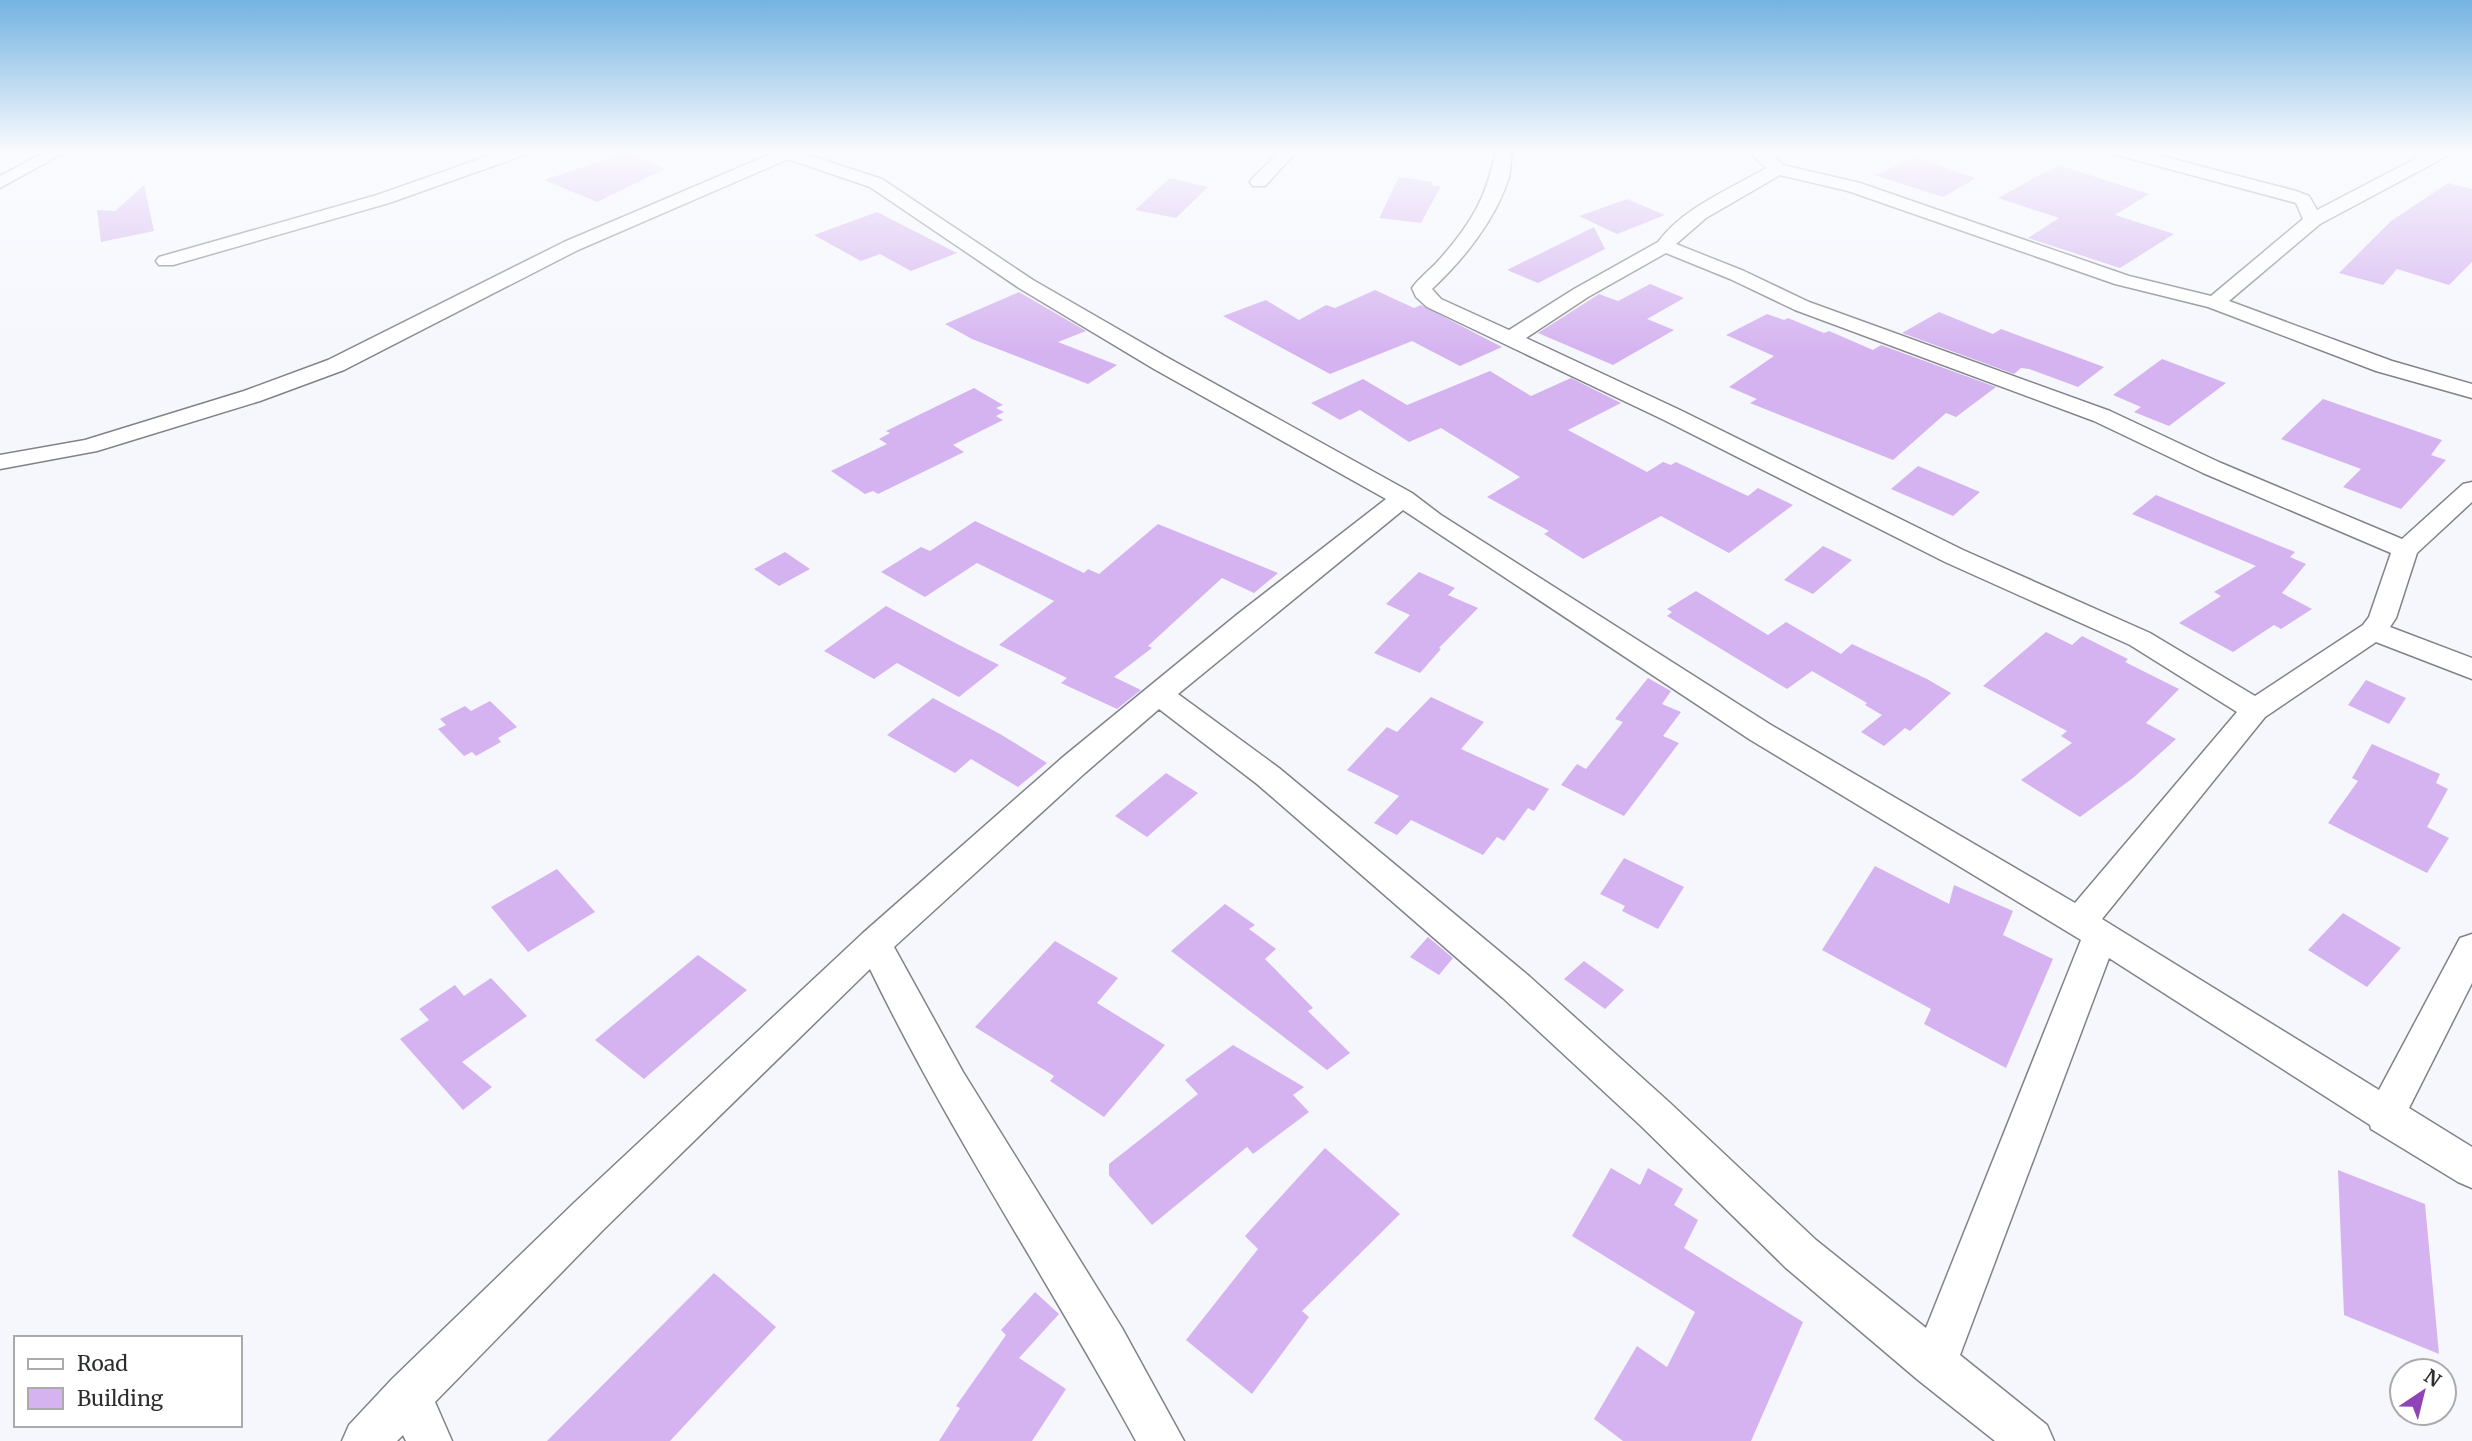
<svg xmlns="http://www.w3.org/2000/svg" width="2472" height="1441" viewBox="0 0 2472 1441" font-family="Merriweather,serif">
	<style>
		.building { fill: #d5b3f0 }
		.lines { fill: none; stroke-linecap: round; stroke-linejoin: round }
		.minor-casing { stroke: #818388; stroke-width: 3 }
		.minor { fill: #fff; fill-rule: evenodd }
	</style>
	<rect width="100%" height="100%" fill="#f5f7fd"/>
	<!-- building -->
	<path class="building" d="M 628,152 L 665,169 L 597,202 L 544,180 Z
		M 1916,158 L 1976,178 L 1943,197 L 1874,175 Z
		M 2058,165 L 2149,194 L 2115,215 L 2174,234 L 2120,268 L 2028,238 L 2059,218 L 1998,198 Z
		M 1399,177 L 1433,182 L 1431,185 L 1441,186 L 1421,223 L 1379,218 Z
		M 1170,178 L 1208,187 L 1176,218 L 1135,210 Z
		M 2448,183 L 2472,189 L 2472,262 L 2449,285 L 2397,269 L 2383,285 L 2339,273 L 2391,221 Z
		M 144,185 L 154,231 L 101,242 L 97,210 L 115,211 Z
		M 1627,199 L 1665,215 L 1617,234 L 1579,216 Z
		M 877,212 L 957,253 L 911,271 L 880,254 L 861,261 L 814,235 Z
		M 1594,227 L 1605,249 L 1538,283 L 1507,270 Z
		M 1650,284 L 1684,298 L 1647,319 L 1674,330 L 1613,365 L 1538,333 L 1599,294 L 1618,301 Z
		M 1375,290 L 1414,308 L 1421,305 L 1502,347 L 1460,366 L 1412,341 L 1330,374 L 1223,316 L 1266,300 L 1299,320 L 1326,305 L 1335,308 Z
		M 1019,292 L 1086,331 L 1058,342 L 1117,365 L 1088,384 L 972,339 L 945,324 Z
		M 1939,312 L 1993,334 L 2001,329 L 2104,367 L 2078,387 L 2029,369 L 2021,368 L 2014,374 L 1902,333 Z
		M 1767,314 L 1784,320 L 1788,318 L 1824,333 L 1829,331 L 1873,350 L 1881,345 L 1996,387 L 1956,417 L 1946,413 L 1893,460 L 1750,403 L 1757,399 L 1729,387 L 1774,356 L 1726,335 Z
		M 2162,359 L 2226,383 L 2169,426 L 2134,412 L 2141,407 L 2113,395 Z
		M 1490,371 L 1531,396 L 1571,378 L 1621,403 L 1568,430 L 1647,472 L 1663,462 L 1671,465 L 1676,462 L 1748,496 L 1758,488 L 1793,505 L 1729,553 L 1661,516 L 1583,559 L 1544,534 L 1549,531 L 1487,497 L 1520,477 L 1441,428 L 1409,442 L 1360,410 L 1340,420 L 1311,403 L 1363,379 L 1407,405 Z
		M 974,388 L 1003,405 L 996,408 L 1004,412 L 996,416 L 1003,420 L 953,445 L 964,452 L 878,494 L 873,491 L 865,494 L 831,471 L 887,444 L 879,439 L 890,433 L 886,431 Z
		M 2323,399 L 2442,440 L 2431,455 L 2446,460 L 2401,509 L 2343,487 L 2361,469 L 2281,439 Z
		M 1918,466 L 1980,492 L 1953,516 L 1891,489 Z
		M 2156,495 L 2295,552 L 2290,557 L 2306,564 L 2282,593 L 2312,609 L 2281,629 L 2274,625 L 2233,652 L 2179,623 L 2221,596 L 2214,592 L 2256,566 L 2132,514 Z
		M 975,521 L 1084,573 L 1088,569 L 1099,574 L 1158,524 L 1278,573 L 1254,593 L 1222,578 L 1148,646 L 1152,648 L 1114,677 L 1141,690 L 1117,709 L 1061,683 L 1067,678 L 999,645 L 1054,601 L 977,563 L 925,597 L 881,572 L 921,547 L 930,551 Z
		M 1823,546 L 1852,560 L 1813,594 L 1784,580 Z
		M 785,552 L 810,569 L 779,586 L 754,569 Z
		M 1419,572 L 1455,588 L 1448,595 L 1478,608 L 1439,648 L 1441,649 L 1420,673 L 1374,653 L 1410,615 L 1386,604 Z
		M 1696,591 L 1768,635 L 1786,622 L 1841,654 L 1852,644 L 1927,679 L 1951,693 L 1910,731 L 1905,728 L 1884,746 L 1861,732 L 1882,715 L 1865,705 L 1867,703 L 1812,671 L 1787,689 L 1667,616 L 1672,612 L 1667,609 Z
		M 886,606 L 959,645 L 999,665 L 959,697 L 897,663 L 874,679 L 824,651 Z
		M 2046,632 L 2072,645 L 2082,636 L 2128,659 L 2125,662 L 2179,689 L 2146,723 L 2176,739 L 2133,778 L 2080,817 L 2021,780 L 2072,743 L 2061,736 L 2067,731 L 1983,686 Z
		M 1648,678 L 1671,691 L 1662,704 L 1681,712 L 1663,736 L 1679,743 L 1624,816 L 1561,785 L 1577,764 L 1586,769 L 1623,722 L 1615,719 Z
		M 2366,680 L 2406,698 L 2389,724 L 2348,705 Z
		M 1431,697 L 1484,722 L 1461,749 L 1549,789 L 1534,811 L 1528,808 L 1504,841 L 1497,837 L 1483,855 L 1411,820 L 1397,835 L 1374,823 L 1399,796 L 1347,770 L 1387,727 L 1397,732 Z
		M 933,698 L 1000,734 L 1047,763 L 1018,787 L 971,759 L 955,773 L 887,735 Z
		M 490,701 L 517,727 L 498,738 L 501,742 L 476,756 L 472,752 L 464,756 L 438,729 L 446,725 L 440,719 L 465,706 L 471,711 Z
		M 2372,744 L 2440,774 L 2436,783 L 2448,789 L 2427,827 L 2449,838 L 2427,873 L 2328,823 L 2358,781 L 2352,778 Z
		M 1166,773 L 1198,793 L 1147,837 L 1115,816 Z
		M 1624,858 L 1684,887 L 1658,929 L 1622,911 L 1625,906 L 1600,894 Z
		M 1875,866 L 1949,904 L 1954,885 L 2013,911 L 2003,935 L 2053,959 L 2006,1068 L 1924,1024 L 1931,1009 L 1822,950 Z
		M 557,869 L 595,912 L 528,952 L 491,907 Z
		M 1225,904 L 1255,925 L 1249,929 L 1276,949 L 1265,959 L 1313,1008 L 1308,1011 L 1350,1053 L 1327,1070 L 1171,951 Z
		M 2343,913 L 2401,948 L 2367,987 L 2308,950 Z
		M 1428,937 L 1453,958 L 1439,975 L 1410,957 Z
		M 1055,941 L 1118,978 L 1097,1003 L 1165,1045 L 1104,1117 L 1050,1081 L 1054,1076 L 975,1027 Z
		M 698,955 L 747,990 L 644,1079 L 595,1040 Z
		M 1584,961 L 1624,990 L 1605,1009 L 1564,979 Z
		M 491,978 L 527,1016 L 462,1062 L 492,1087 L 463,1110 L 400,1039 L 429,1020 L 419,1009 L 455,985 L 464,996 Z
		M 1233,1045 L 1304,1087 L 1293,1095 L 1309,1112 L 1253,1154 L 1247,1147 L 1152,1225 L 1109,1175 L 1109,1164 L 1198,1094 L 1185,1080 Z
		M 1325,1148 L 1400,1214 L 1302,1311 L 1309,1317 L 1252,1394 L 1186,1340 L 1258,1249 L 1245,1236 Z
		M 1611,1168 L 1640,1185 L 1648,1168 L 1683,1189 L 1674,1205 L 1698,1220 L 1684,1248 L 1803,1322 L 1751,1441 L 1623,1441 L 1594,1419 L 1637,1346 L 1667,1367 L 1695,1312 L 1572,1236 Z
		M 2338,1170 L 2425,1204 L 2439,1354 L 2344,1315 Z
		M 714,1273 L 776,1327 L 670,1441 L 547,1441 Z
		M 1035,1292 L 1059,1314 L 1019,1358 L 1066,1389 L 1032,1441 L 939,1441 L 960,1408 L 956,1406 L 1006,1335 L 1001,1330 Z"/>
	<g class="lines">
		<defs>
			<path id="minor" d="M 49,150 L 69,150 L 0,188 L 0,176 Z
				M 505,150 L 529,150 L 527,154 L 389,203 L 173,265 L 159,265 L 156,261 L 159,257 L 377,195 Z
				M 768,150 L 793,150 L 882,179 L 1033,280 L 1170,359 L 1412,493 L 1441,515 L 1771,725 L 2075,903 L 2237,712 L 2130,645 L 1945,562 L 1664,420 L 1427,307 L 1416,297 L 1412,288 C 1419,278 1430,270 1439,260 C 1471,224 1487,197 1496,150 L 1512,150 C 1511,159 1511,168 1509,177 C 1496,219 1464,259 1432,289 L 1441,299 L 1509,330 L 1574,289 L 1658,242 C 1684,207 1729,190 1766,168 L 1747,150 L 1765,150 L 1783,165 L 1860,183 L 2129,276 L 2211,296 L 2303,219 L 2296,203 L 2113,154 L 2111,150 L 2138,150 L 2296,191 L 2309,196 L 2317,210 L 2432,150 L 2453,150 L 2451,154 L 2320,224 L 2229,301 L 2392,361 L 2472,384 L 2472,398 L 2376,371 L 2208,307 L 2115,284 L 1848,191 L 1780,175 L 1706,218 L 1676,244 L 1744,271 L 1809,302 L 2110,411 L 2221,463 L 2402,539 L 2463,484 L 2472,482 L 2472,502 L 2417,553 L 2396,618 L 2390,627 L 2472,658 L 2472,679 L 2376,642 L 2265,717 L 2102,919 L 2379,1090 L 2460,938 L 2472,934 L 2472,983 L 2409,1108 L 2472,1147 L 2472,1188 L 2458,1182 L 2371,1129 L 2370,1125 L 2109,958 L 1960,1355 L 2047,1425 L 2054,1441 L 1995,1441 L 1918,1380 L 1786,1268 L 1641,1126 L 1503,998 L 1257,784 L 1159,709 L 1085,773 L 894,947 L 963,1072 L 1122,1328 L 1184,1441 L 1136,1441 C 1050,1283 949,1132 870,969 L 603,1230 L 435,1402 L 452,1441 L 406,1441 L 403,1435 L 397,1441 L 342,1441 L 349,1425 L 392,1379 L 575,1202 L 863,933 L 1063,757 L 1239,613 L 1386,499 L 1154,369 L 1019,288 L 870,187 L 788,159 L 578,250 L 344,370 L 260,401 L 97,451 L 0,469 L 0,455 L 85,440 L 244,391 L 328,360 L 564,242 L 771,154 ZM 1666,253 L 1730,279 L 1795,310 L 2094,421 L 2203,473 L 2391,553 L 2369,617 L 2363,625 L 2255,696 L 2150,633 L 1963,550 L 1680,410 L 1526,338 L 1588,297 ZM 1403,510 L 1749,739 L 2081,940 L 1926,1328 L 1816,1240 L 1669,1102 L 1529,976 L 1279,768 L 1178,694 Z
				M 1281,150 L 1298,150 L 1265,186 L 1253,186 L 1250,182 L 1253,178 Z"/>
		</defs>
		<!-- minor casing -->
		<use href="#minor" class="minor-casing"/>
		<!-- minor -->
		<use href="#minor" class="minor"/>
	</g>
	<!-- sky -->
	<linearGradient id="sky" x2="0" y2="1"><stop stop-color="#74b3e1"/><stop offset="0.43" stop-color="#fafbfe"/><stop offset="1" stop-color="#fafbfe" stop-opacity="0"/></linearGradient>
	<rect width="2472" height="352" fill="url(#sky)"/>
	<!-- legend -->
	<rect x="14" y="1336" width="228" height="91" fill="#ffffff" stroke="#ababac" stroke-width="2"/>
	<rect x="28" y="1359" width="35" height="10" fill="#ffffff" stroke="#ababac" stroke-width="2"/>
	<text x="77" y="1371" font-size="21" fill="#2c2d2f">Road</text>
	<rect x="28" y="1388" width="35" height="21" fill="#d5b3f0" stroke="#ababac" stroke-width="2"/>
	<text x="77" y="1406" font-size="21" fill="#2c2d2f">Building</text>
	<!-- north arrow -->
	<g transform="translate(2423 1392) rotate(35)"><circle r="33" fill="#ffffff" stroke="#ababac" stroke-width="2"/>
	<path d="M0-5L12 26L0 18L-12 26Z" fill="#8e44b7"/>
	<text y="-10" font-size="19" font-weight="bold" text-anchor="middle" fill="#2c2d2f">N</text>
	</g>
</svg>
